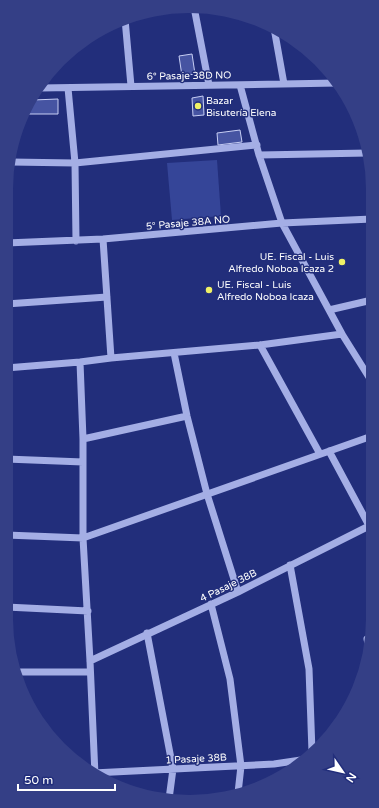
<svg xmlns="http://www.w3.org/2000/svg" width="379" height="808" viewBox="0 0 379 808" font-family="'Varela Round',sans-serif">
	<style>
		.green { fill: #354598 }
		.building { fill: #4654a2; stroke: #c7cef4 }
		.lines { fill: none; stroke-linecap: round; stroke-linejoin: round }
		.minor { stroke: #a4aee5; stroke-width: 7 }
		.poi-dot { fill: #f0f166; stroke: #222e7b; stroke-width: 1.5 }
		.labels { text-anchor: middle; stroke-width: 3; stroke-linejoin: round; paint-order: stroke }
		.street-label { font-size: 10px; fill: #fff; stroke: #222e7b }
		.poi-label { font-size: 10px; fill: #fff; stroke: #222e7b; text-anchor: start }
	</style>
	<rect width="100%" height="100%" fill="#222e7b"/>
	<!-- green -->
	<path class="green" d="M 217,160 L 221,216 L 172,220 L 167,163 Z"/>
	<!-- building -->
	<path class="building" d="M 192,54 L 195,74 L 182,76 L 179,56 Z
		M 203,96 L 204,115 L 193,116 L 192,98 Z
		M 58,99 L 58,114 L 29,114 L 29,105 L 33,100 Z
		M 240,130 L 242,142 L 218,145 L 217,133 Z"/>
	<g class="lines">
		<!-- minor -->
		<path class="minor" d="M 194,7 L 209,85
			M 125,19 L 131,86
			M 274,28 L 284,84
			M 240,85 L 259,155 L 282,223 L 342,334 L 372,382
			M 41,88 L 338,83
			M 68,88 L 75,163 L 76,241
			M 259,155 L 368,153
			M 11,162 L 75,163 L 257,145
			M 103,239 L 111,358
			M 6,243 L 103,239 L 282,223 L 372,219
			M 6,304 L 107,297
			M 329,310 L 372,300
			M 260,345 L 320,454
			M 174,353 L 187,416 L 207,494 L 238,592
			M 80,362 L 83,439 L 83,538 L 90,661 L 95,775
			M 6,368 L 80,362 L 111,358 L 260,345 L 342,334
			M 83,439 L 187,416
			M 329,451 L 373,533
			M 6,459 L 83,462
			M 6,535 L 83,538 L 372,436
			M 290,565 L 309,669 L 312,752
			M 211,604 L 230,679 L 241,766 L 238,793
			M 6,607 L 88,611
			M 147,633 L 173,769 L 169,799
			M 367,639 L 368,644
			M 90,661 L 238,592 L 373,524
			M 15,672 L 90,672
			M 93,773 L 274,764 L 301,760"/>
	</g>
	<!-- markers -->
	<g class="poi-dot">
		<circle cx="198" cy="106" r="4"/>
		<circle cx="342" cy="262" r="4"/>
		<circle cx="209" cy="290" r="4"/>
	</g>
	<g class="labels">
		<!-- street labels -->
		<g class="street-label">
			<text transform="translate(189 75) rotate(-1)" y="4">6° Pasaje 38D NO</text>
			<text transform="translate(188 222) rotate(-5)" y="4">5° Pasaje 38A NO</text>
			<text transform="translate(228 585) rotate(-26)" y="4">4 Pasaje 38B</text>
			<text transform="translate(196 758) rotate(-3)" y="4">1 Pasaje 38B</text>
		</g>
		<!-- poi labels -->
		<g class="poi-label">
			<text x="206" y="104">Bazar<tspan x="206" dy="12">Bisutería Elena</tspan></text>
			<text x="334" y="260" text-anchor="end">UE. Fiscal - Luis<tspan x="334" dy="12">Alfredo Noboa Icaza 2</tspan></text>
			<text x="217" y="288">UE. Fiscal - Luis<tspan x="217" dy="12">Alfredo Noboa Icaza</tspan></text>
		</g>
	</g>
	<!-- crop -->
	<path d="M0 0H379V808H0ZM189 13H190A176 176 0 0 1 366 189V619A176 176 0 0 1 190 795H189A176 176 0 0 1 13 619V189A176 176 0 0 1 189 13Z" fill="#343f86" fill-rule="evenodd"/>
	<!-- north arrow -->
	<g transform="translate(343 772) rotate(124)" stroke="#222e7b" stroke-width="3" paint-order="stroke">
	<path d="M0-3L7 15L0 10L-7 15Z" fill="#ffffff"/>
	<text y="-6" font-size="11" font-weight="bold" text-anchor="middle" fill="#ffffff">N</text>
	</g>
	<!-- scale -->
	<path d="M18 784v6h97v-6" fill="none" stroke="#ffffff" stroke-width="2"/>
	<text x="24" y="784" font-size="12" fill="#ffffff" stroke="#222e7b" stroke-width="3" paint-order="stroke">50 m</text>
</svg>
